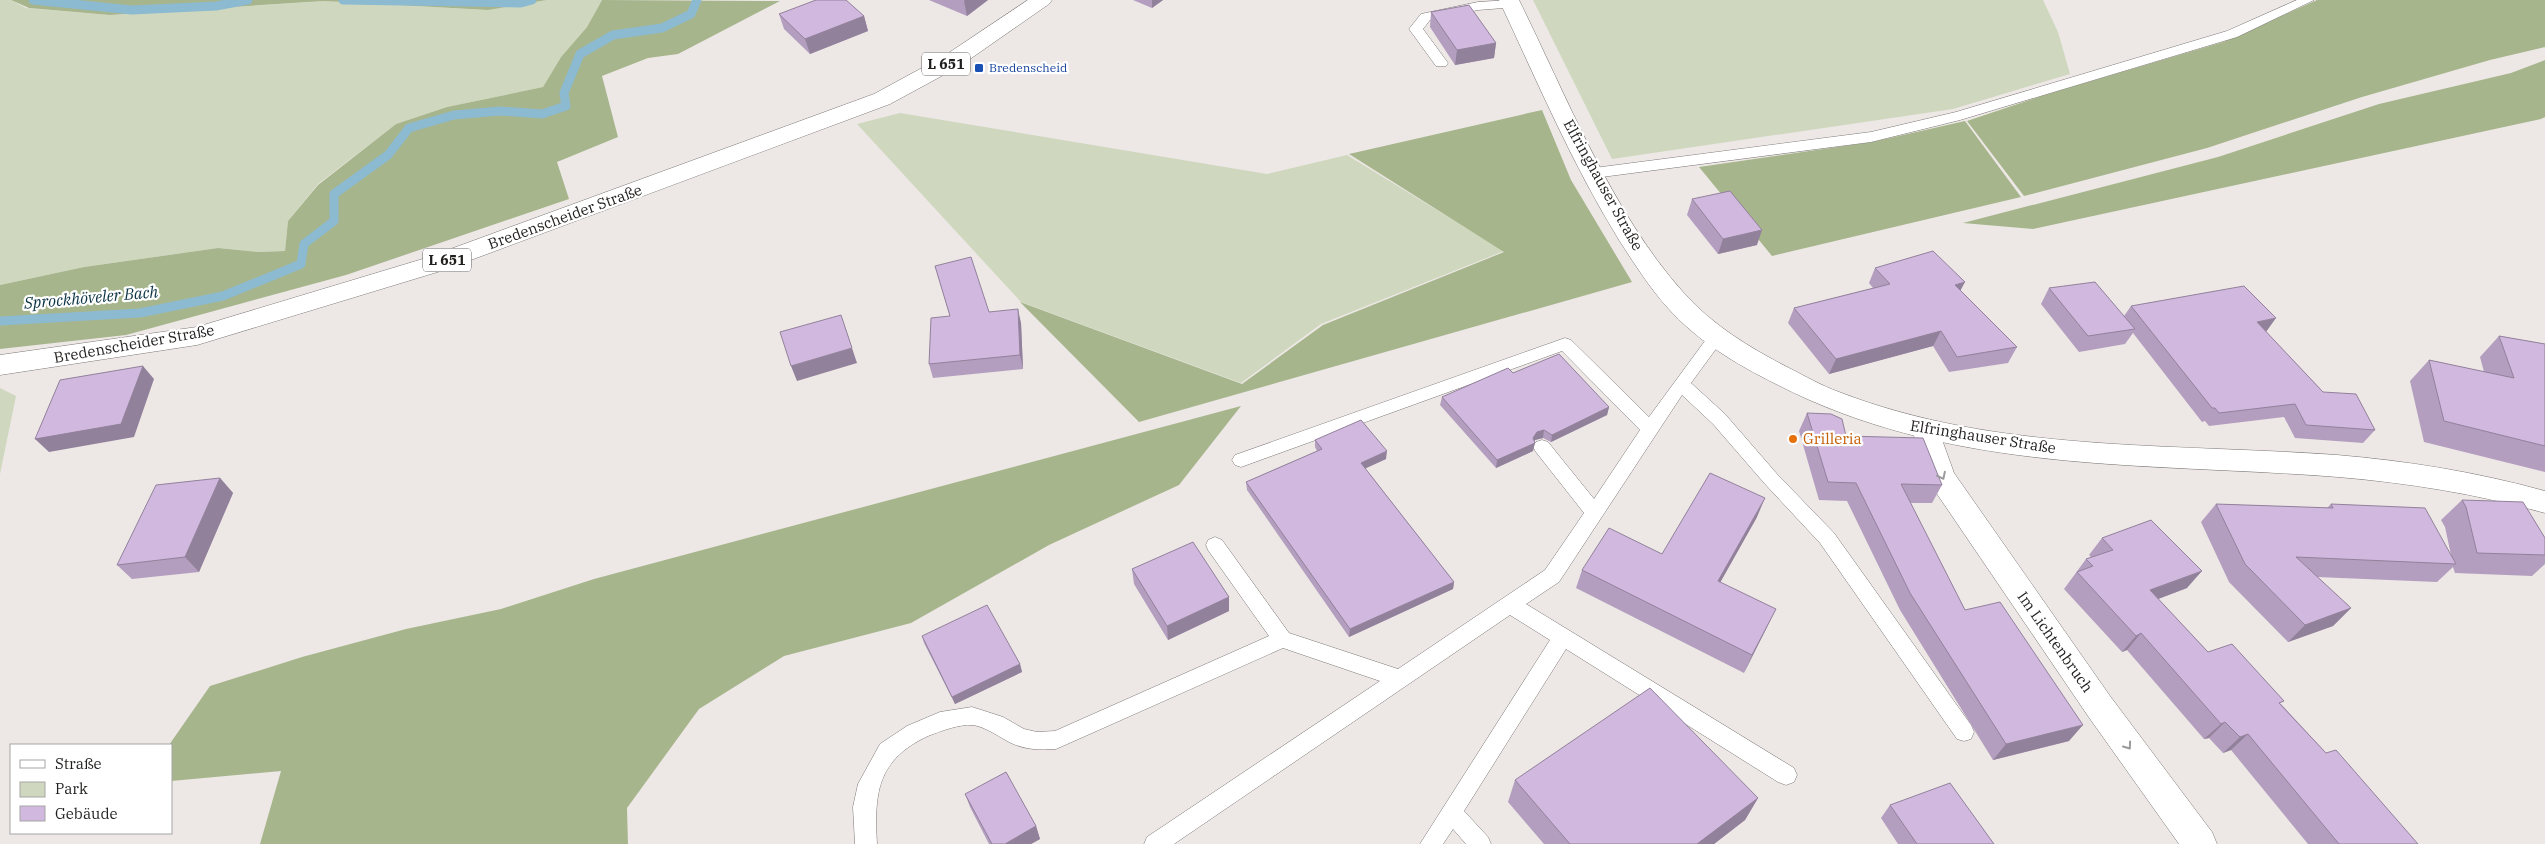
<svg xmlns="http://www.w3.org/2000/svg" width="2545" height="844" viewBox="0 0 2545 844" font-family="'IBM Plex Serif',serif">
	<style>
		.green { fill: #cfd8be }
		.forest { fill: #a7b58c }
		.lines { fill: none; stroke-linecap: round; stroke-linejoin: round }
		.stream { stroke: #8cbad0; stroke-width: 9 }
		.lane-casing { stroke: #7c7876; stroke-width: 1 }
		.street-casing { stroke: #7c7876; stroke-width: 1 }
		.secondary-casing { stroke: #7c7876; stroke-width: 1 }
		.primary-casing { stroke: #7c7876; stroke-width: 1 }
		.lane { fill: #fff; fill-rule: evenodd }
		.street { fill: #fff; fill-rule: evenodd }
		.secondary { fill: #fff; fill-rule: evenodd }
		.primary { fill: #fff; fill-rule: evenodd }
		.wall { fill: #b49ebf }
		.shaded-wall { fill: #92819b }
		.building { fill: #d1b8de; stroke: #92819b }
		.oneway { stroke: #9b9a9a }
		.transit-dot { fill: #1a4fb4; stroke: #fff; stroke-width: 2 }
		.food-dot { fill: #e8710a; stroke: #fff; stroke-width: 2 }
		.labels { text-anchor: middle; stroke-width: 4.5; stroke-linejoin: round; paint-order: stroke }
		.far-transit-label { font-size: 12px; fill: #164399; stroke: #fff; text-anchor: start }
		.shield { fill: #fff; stroke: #646262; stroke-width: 1 }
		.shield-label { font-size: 14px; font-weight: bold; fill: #211f1e }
		.street-label { font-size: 15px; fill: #211f1e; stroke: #fff }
		.food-label { font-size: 15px; fill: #c56008; stroke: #fff; text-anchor: start }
		.water-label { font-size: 16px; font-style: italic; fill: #0c3445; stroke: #fff }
	</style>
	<rect width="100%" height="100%" fill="#ede8e6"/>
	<!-- green -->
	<path class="green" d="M 0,0 L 11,0 L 26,8 L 111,15 L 325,1 L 486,10 L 547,0 L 602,0 L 587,27 L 561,57 L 543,87 L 447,107 L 396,124 L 318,184 L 288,221 L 285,251 L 259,252 L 218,248 L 84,267 L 0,285 Z
		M 1533,0 L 2043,0 L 2058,32 L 2070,74 L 1953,109 L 1612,159 Z
		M 900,113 L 1267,174 L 1347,155 L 1504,251 L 1321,324 L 1241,383 L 1021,302 L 857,124 Z
		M 0,388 L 16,396 L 0,474 Z"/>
	<!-- forest -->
	<path class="forest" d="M 11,0 L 547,0 L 488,10 L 324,1 L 110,15 L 29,8 Z
		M 602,0 L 780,1 L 678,54 L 648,58 L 602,76 L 618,137 L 557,162 L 569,199 L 346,275 L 126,335 L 0,349 L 0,285 L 84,267 L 218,248 L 259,252 L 285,251 L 288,221 L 318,185 L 396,124 L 447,107 L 543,87 L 561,57 L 587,27 Z
		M 2317,0 L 2545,0 L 2545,47 L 2490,60 L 2362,97 L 2207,148 L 2024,196 L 1967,121 L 2047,94 L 2223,42 Z
		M 2545,60 L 2545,117 L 2541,119 L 2033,229 L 1963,223 L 2218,157 L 2379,104 L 2511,73 Z
		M 1542,110 L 1571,180 L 1632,282 L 1139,422 L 1020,302 L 1242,384 L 1323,325 L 1504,252 L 1349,154 Z
		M 1965,121 L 2021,197 L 1772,256 L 1699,167 L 1872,142 Z
		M 1241,406 L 1179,485 L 1049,545 L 911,623 L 784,656 L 699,709 L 627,808 L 628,844 L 260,844 L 281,771 L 171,781 L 171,745 L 169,745 L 210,686 L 302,657 L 406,629 L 501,609 L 594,579 Z"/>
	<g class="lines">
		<!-- stream -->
		<path class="stream" d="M 33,0 L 132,10 L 216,6 L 248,0
			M 343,0 L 521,3 L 532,0
			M 0,321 L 140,313 L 223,296 L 301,264 L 304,244 L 334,221 L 334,194 L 388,155 L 409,128 L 454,115 L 500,111 L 542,114 L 566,106 L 564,93 L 580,54 L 613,35 L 662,28 L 691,14 L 697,0"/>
		<defs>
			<path id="lane" d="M 1511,0 L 1516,1 L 1518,4 L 1516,7 L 1478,10 L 1430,20 L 1423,29 L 1448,63 L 1446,66 L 1436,66 L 1409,29 L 1421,14 L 1478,2 Z
				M 2297,0 L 2314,0 L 2237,37 L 1960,120 L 1871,142 L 1594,178 L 1587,173 L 1594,168 L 1871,132 L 1956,112 L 2227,31 Z
				M 1716,332 L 1722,334 L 1724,338 L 1691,383 L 1725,414 L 1777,474 L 1834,533 L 1971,725 L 1974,732 L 1971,739 L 1964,741 L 1957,739 L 1820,543 L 1765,484 L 1713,424 L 1682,395 L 1559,582 L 1526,604 L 1794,768 L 1797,775 L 1794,782 L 1786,785 L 1778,782 L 1566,649 L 1464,811 L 1488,837 L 1491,844 L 1466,844 L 1453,829 L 1443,844 L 1420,844 L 1550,640 L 1510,615 L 1174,844 L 1144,844 L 1147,837 L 1380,681 L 1283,648 L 1056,749 C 1040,750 1026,750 1011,743 C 999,737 986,727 973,725 C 959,724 941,731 928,736 C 877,760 874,793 877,844 L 855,844 L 853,807 L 858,784 L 880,744 L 907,726 L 940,712 L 972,707 L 1003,717 L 1024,729 L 1037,732 L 1055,731 L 1269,636 L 1208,550 L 1206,545 L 1208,540 L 1215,537 L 1222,540 L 1289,633 L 1398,669 L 1545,570 L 1584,513 L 1536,452 L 1533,447 L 1536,442 L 1542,440 L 1548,442 L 1594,499 L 1640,430 L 1562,351 L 1241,467 L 1235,465 L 1232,460 L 1235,455 L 1565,338 L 1571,340 L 1649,417 L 1710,334 Z"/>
			<path id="street" d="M 1926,420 L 1936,423 L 1954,473 L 2110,696 L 2212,832 L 2217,844 L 2179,844 L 2088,716 L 1931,485 L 1912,430 L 1916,423 Z"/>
			<path id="secondary" d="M 1499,0 L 1519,0 C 1566,95 1612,213 1683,292 C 1712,325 1750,348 1789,368 C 1805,376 1822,386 1839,392 C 1997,453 2171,443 2337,455 C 2408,461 2476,472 2545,491 L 2545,513 C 2477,494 2409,483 2338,477 C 2146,462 1952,475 1776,384 C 1736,364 1697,341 1667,307 C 1649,287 1634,263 1619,240 C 1572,164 1537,81 1499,0 Z"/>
			<path id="primary" d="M 1028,0 L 1052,0 L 1049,4 L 960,66 L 890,104 L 444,270 L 197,345 L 0,375 L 0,355 L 197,327 L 426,258 L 874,94 L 944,56 Z"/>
		</defs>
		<!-- lane casing -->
		<use href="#lane" class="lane-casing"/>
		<!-- street casing -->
		<use href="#street" class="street-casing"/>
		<!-- secondary casing -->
		<use href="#secondary" class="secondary-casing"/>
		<!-- primary casing -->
		<use href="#primary" class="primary-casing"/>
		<!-- lane -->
		<use href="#lane" class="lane"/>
		<!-- street -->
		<use href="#street" class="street"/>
		<!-- secondary -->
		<use href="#secondary" class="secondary"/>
		<!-- primary -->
		<use href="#primary" class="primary"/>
	</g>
	<!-- wall -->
	<path class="wall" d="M 929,0 L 988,0 L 967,16 Z
		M 1133,0 L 1163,0 L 1152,8 Z
		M 1431,12 L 1496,43 L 1494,58 L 1455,65 L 1430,27 Z
		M 779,14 L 864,16 L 868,31 L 810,54 L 784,29 Z
		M 1692,199 L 1757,245 L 1718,254 L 1687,215 Z
		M 935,266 L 989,312 L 1021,323 L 1023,369 L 933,378 L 929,364 L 950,316 Z
		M 1875,268 L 1960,290 L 2017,347 L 2008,363 L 1949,372 L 1933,346 L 1829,374 L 1788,323 L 1794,308 L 1873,288 L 1869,283 Z
		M 2049,288 L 2124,316 L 2131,306 L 2266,332 L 2323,392 L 2375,430 L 2363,443 L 2295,438 L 2284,417 L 2209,426 L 2205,421 L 2202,422 L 2133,333 L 2125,344 L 2079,352 L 2041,304 Z
		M 2499,336 L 2545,344 L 2545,472 L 2424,442 L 2410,381 L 2429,360 L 2484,372 L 2480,357 Z
		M 1513,373 L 1609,407 L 1607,415 L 1551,442 L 1543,438 L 1535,440 L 1534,442 L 1533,451 L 1496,468 L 1440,405 L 1442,397 Z
		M 1807,413 L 1846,436 L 1942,485 L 1932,503 L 1910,503 L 1965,610 L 2069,741 L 1993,760 L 1900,610 L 1847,501 L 1819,500 L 1799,431 Z
		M 1315,440 L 1386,459 L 1365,468 L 1454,582 L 1453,589 L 1349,637 L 1247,490 L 1246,482 L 1317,451 L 1315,447 Z
		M 220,478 L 233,493 L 199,572 L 132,579 L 117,565 Z
		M 2462,500 L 2545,538 L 2545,564 L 2532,576 L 2455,573 L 2453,567 L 2437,582 L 2317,577 L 2351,608 L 2333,626 L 2288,642 L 2229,582 L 2201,522 L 2216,504 L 2327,508 L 2331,504 L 2451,555 L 2445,527 L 2441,520 Z
		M 1757,517 L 1720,582 L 1767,627 L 1744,673 L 1576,588 L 1582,570 L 1662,554 Z
		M 2102,538 L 2187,588 L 2158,599 L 2208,652 L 2281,704 L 2326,753 L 2418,844 L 2308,844 L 2231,750 L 2223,753 L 2209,738 L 2204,739 L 2127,650 L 2122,652 L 2064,589 L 2086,559 L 2091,557 L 2089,555 Z
		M 1132,569 L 1229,597 L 1229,611 L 1168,640 L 1134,584 Z
		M 922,636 L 1020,664 L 1022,672 L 955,704 L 924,643 Z
		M 1515,780 L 1758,798 L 1745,820 L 1714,844 L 1544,844 L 1508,802 Z
		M 965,794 L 1036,826 L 1040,839 L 1031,844 L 989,844 L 970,807 Z
		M 1890,805 L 1994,844 L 1898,844 L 1881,818 Z"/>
	<!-- shaded-wall -->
	<path class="shaded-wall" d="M 965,0 L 988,0 L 967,16 L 964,1 Z
		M 1152,0 L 1163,0 L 1152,8 Z
		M 864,16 L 868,31 L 810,54 L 805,39 Z
		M 1496,43 L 1494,58 L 1455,65 L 1457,50 Z
		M 1762,230 L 1757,245 L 1718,254 L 1723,239 Z
		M 1965,282 L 1957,297 L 1955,285 Z
		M 1018,309 L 1021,323 L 1023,369 L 1020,355 Z
		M 2276,318 L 2266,332 L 2257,322 Z
		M 1941,331 L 1933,346 L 1829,374 L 1836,359 Z
		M 852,348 L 857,363 L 797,381 L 791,366 Z
		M 143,366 L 154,379 L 134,437 L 49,452 L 35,439 Z
		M 1609,407 L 1607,415 L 1551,442 L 1552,435 Z
		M 1544,430 L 1543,438 L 1535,440 L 1533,444 L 1535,443 L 1533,451 L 1496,468 L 1497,460 L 1537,432 Z
		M 1387,451 L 1386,459 L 1360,471 L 1361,463 Z
		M 220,478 L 233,493 L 199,572 L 185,557 Z
		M 1765,498 L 1757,517 L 1711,599 L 1718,581 Z
		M 2202,571 L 2187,588 L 2137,607 L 2150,590 Z
		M 1454,582 L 1453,589 L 1349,637 L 1350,629 Z
		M 1229,597 L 1229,611 L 1168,640 L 1167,626 Z
		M 2351,608 L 2333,626 L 2288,642 L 2305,625 Z
		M 1776,609 L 1744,673 L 1752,655 Z
		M 2141,633 L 2127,650 L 2122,652 L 2136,636 Z
		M 1020,664 L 1022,672 L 955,704 L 952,697 Z
		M 2225,722 L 2209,738 L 2204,739 L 2221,724 Z
		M 2083,725 L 2069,741 L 1993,760 L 2006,744 Z
		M 2248,734 L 2231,750 L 2223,753 L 2240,737 Z
		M 1758,798 L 1745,820 L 1714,844 L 1697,844 Z
		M 1036,826 L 1040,839 L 1031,844 L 1005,844 Z"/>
	<!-- building -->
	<path class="building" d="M 816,0 L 846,0 L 864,16 L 805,39 L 779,14 Z
		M 1469,5 L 1496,43 L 1457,50 L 1431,12 Z
		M 1730,191 L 1762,230 L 1723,239 L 1692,199 Z
		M 1933,251 L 1965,282 L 1955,285 L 2017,347 L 1957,357 L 1941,331 L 1836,359 L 1794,308 L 1890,284 L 1875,268 Z
		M 971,257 L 989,312 L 1018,309 L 1020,355 L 929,364 L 931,318 L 950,316 L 935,266 Z
		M 2095,282 L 2135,329 L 2088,336 L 2049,288 Z
		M 2244,286 L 2276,318 L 2257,322 L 2323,392 L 2356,394 L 2375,430 L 2306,425 L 2295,404 L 2219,413 L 2215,408 L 2212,408 L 2131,306 Z
		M 841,315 L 852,348 L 791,366 L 780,332 Z
		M 2499,336 L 2545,344 L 2545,446 L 2444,421 L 2429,360 L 2514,378 Z
		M 1559,354 L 1609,407 L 1552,435 L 1544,430 L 1537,432 L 1533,438 L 1535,443 L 1497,460 L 1442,397 L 1508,368 L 1513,373 Z
		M 143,366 L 121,424 L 35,439 L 60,380 Z
		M 1807,413 L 1831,414 L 1842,419 L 1846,436 L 1923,438 L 1942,485 L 1901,484 L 1965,610 L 2000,602 L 2083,725 L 2006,744 L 1910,593 L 1856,483 L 1828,482 Z
		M 1361,420 L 1387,451 L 1361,463 L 1454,582 L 1350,629 L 1246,482 L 1322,449 L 1315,440 Z
		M 1710,473 L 1765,498 L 1718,581 L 1776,609 L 1752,655 L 1582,570 L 1609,528 L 1662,554 Z
		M 220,478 L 185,557 L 117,565 L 156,485 Z
		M 2462,500 L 2523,502 L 2545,538 L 2545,555 L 2477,553 L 2466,507 Z
		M 2216,504 L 2333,508 L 2331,504 L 2425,508 L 2456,564 L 2296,557 L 2351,608 L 2305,625 L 2245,564 Z
		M 2151,520 L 2202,571 L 2150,590 L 2208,652 L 2232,644 L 2284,701 L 2279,703 L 2326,753 L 2336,750 L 2418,844 L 2339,844 L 2248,734 L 2240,737 L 2225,722 L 2221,724 L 2141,633 L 2136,636 L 2077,572 L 2093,566 L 2086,559 L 2113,550 L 2102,538 Z
		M 1193,542 L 1229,597 L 1167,626 L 1132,569 Z
		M 987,605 L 1020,664 L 952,697 L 922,636 Z
		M 1650,688 L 1758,798 L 1697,844 L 1570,844 L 1515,780 Z
		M 1006,772 L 1036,826 L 1005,844 L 992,844 L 965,794 Z
		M 1950,783 L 1994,844 L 1917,844 L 1890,805 Z"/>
	<!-- one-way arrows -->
	<defs><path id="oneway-chevron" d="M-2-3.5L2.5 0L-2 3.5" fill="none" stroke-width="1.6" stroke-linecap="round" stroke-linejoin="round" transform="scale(1.25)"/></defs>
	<g class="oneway">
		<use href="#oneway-chevron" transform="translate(1942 476) rotate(64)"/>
		<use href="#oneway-chevron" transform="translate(2128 746) rotate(54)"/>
	</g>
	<!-- markers -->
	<rect class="transit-dot" x="974" y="63" width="10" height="10" rx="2.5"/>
	<circle class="food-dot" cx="1793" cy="439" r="5"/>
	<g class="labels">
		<!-- far-transit labels -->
		<g class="far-transit-label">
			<text x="989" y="72">Bredenscheid</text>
		</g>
		<!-- shield labels -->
		<g class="shield">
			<rect x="922" y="52.5" width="48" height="23" rx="4"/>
			<rect x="423" y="248.5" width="48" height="23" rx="4"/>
		</g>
		<g class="shield-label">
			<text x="946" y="69">L 651</text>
			<text x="447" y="265">L 651</text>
		</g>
		<!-- street labels -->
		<g class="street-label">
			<text transform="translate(1603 185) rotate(61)" y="5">Elfringhauser Straße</text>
			<text transform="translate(565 217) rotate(-20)" y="5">Bredenscheider Straße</text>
			<text transform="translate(134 344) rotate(-10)" y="5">Bredenscheider Straße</text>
			<text transform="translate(1983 437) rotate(9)" y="5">Elfringhauser Straße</text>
			<text transform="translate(2055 642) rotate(55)" y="5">Im Lichtenbruch</text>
		</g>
		<!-- food labels -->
		<g class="food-label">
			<text x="1803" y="444">Grilleria</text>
		</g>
		<!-- water labels -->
		<g class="water-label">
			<text transform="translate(91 297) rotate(-5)" y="6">Sprockhöveler Bach</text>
		</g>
	</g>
	<!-- legend -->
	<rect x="10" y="744" width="162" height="90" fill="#ffffff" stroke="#a6a5a5"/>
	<rect x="20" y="760" width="25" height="8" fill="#ffffff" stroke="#a6a5a5"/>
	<text x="55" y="769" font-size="15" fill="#211f1e">Straße</text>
	<rect x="20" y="782" width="25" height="15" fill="#cfd8be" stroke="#a6a5a5"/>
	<text x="55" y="794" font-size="15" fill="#211f1e">Park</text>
	<rect x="20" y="806" width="25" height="15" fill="#d1b8de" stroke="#a6a5a5"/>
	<text x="55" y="819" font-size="15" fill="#211f1e">Gebäude</text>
</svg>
